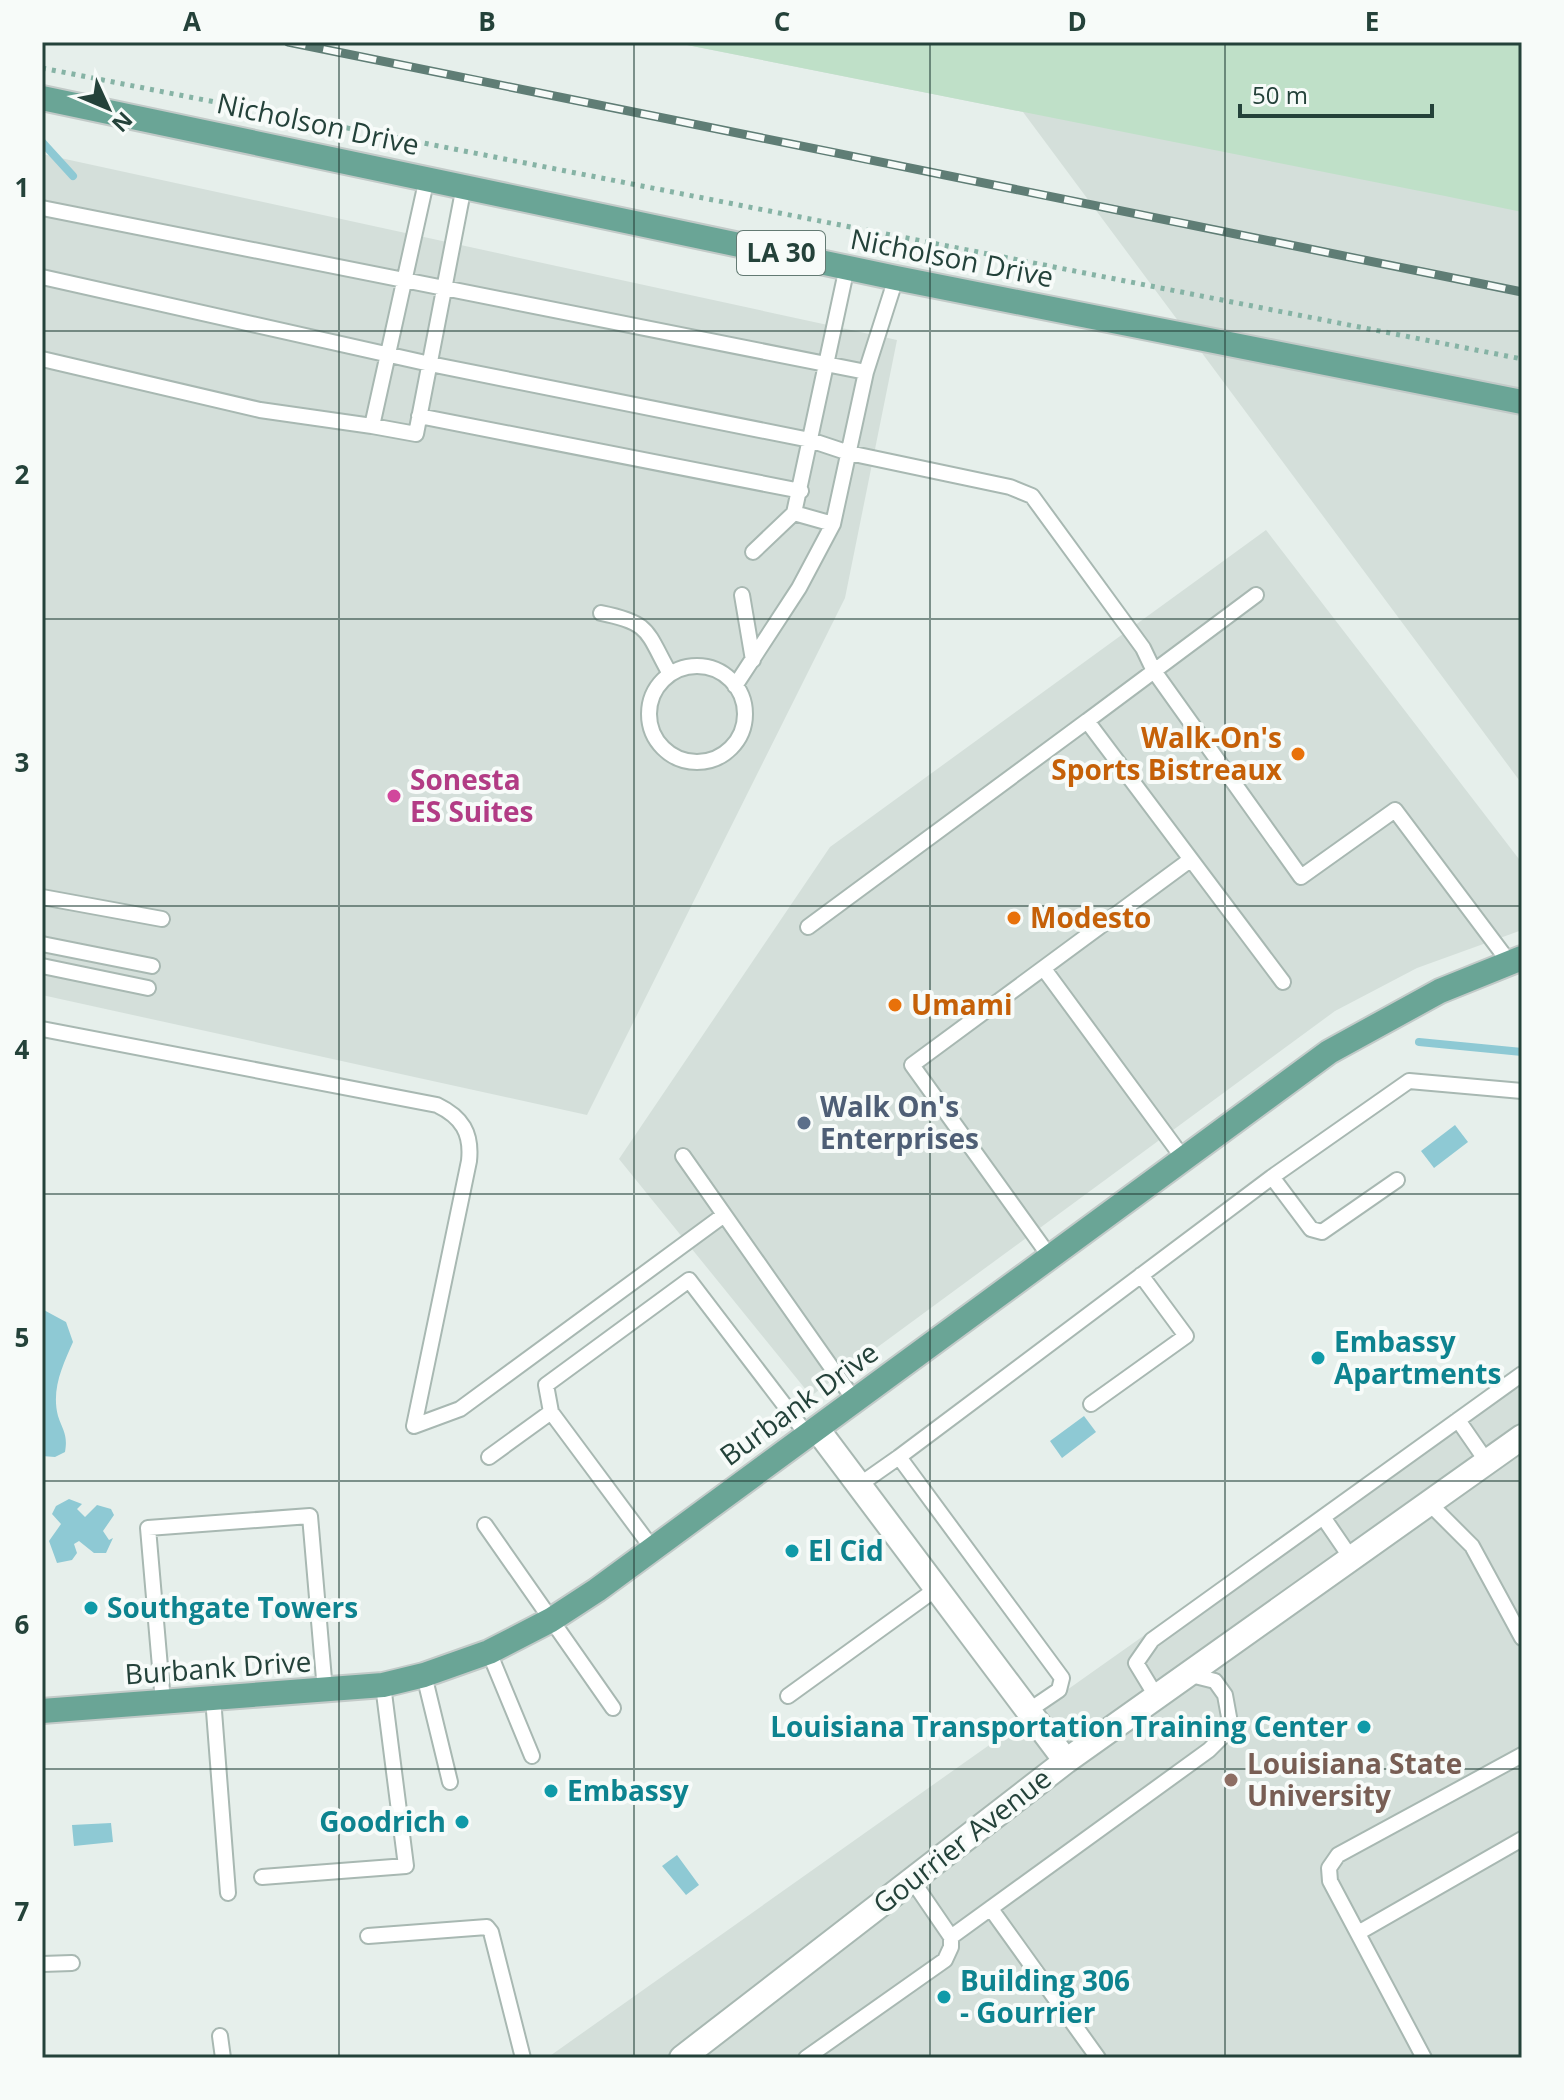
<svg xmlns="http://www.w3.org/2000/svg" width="1564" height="2100" viewBox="0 0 1564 2100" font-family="'Open Sans',sans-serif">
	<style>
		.built { fill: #d4dfda }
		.green { fill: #bfe0c8 }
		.water { fill: #8ec9d4 }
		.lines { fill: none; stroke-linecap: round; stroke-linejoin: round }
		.stream { stroke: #8ec9d4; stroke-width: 8 }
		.lane-casing { stroke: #a8b8b2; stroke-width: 18 }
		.street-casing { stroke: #a8b8b2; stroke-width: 28 }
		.primary-casing { stroke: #c2cac8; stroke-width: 28 }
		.path { stroke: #86b3a5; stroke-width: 5; stroke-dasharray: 4 6; stroke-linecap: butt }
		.lane { stroke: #fff; stroke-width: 14 }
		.street { stroke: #fff; stroke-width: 24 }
		.primary { stroke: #6aa596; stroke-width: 24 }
		.rail-casing { stroke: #5f7d75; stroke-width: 9 }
		.rail { stroke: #f7fbf9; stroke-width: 6; stroke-dasharray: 18; stroke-linecap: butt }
		.grid { fill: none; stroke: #24423a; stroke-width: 2; stroke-opacity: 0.55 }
		.food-dot { fill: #e8710a; stroke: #f7fbf9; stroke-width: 3 }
		.hotel-dot { fill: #d1479c; stroke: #f7fbf9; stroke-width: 3 }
		.service-dot { fill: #5c6f8a; stroke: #f7fbf9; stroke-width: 3 }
		.culture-dot { fill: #0f9aa8; stroke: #f7fbf9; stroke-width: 3 }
		.education-dot { fill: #8d6e63; stroke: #f7fbf9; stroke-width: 3 }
		.labels { text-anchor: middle; stroke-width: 8; stroke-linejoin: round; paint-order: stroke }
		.shield { fill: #f7fbf9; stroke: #637a73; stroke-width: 2 }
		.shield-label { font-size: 26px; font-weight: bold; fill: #24423a }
		.street-label { font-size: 28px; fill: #24423a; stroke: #f7fbf9 }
		.food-label { font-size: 28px; font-weight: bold; fill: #c56008; stroke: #f7fbf9; text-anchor: start }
		.hotel-label { font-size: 28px; font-weight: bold; fill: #b23c85; stroke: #f7fbf9; text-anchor: start }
		.service-label { font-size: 28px; font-weight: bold; fill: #4e5e75; stroke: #f7fbf9; text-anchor: start }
		.culture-label { font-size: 28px; font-weight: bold; fill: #0d838f; stroke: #f7fbf9; text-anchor: start }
		.education-label { font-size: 28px; font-weight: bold; fill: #785e54; stroke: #f7fbf9; text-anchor: start }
		.neatline { fill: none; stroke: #24423a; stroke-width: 3 }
		.grid-label { font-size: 26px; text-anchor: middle; font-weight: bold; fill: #24423a }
	</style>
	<rect width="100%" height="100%" fill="#e6efeb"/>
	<!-- built -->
	<path class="built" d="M 672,42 L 1522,42 L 1522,784 L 1023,112 Z
		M 42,154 L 897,340 L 845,598 L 587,1115 L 42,995 Z
		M 1266,530 L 1522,863 L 1522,930 L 1417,968 L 1335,1011 L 811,1396 L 619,1159 L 830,847 Z
		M 1522,1368 L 1522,2058 L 547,2058 L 1334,1501 Z"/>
	<!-- green -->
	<path class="green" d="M 672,42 L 1522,42 L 1522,212 L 1445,196 Z"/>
	<!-- water -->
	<path class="water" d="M 1455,1125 L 1468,1142 L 1434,1168 L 1421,1151 Z
		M 42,1309 L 66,1322 L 73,1342 C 63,1365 51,1389 58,1416 C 63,1431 68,1435 65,1452 L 55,1457 L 42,1456 Z
		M 1084,1416 L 1096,1432 L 1062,1458 L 1050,1441 Z
		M 69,1499 L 82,1504 L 77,1509 L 85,1517 L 97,1505 L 111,1509 L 114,1515 L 103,1531 L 109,1540 L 113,1538 L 106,1553 L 94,1553 L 79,1541 L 74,1544 L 77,1553 L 72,1560 L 57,1563 L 49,1541 L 61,1524 L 52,1514 L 56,1506 Z
		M 111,1823 L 113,1842 L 74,1846 L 72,1825 Z
		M 677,1855 L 699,1885 L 686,1895 L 662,1866 Z"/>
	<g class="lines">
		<!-- stream -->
		<path class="stream" d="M 42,142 L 73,176
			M 1419,1042 L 1522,1052"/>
		<defs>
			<path id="lane" d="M 427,178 L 372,426 L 416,434 L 464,186
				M 42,208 L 866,372
				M 42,277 L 430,364 L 810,440 L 849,453 L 1010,487 L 1032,496 L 1143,648 L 1154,671 L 1301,877 L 1395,810 L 1509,962
				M 42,359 L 260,410 L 372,426
				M 419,416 L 801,491
				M 794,513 L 833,524
				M 753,552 L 794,513 L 847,267
				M 742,595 L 753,660
				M 1256,595 L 1087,721 L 1283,982
				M 601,613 C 651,623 646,631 670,674
				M649 714a48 48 0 1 1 96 0a48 48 0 1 1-96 0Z
				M 735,686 L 799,588 L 833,524 L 866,372 L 896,278
				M 42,897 L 162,919
				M 808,927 L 1087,721
				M 42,944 L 152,966
				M 42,966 L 148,988
				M 1044,969 L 1183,1158
				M 42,1029 L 437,1105 C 462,1117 472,1133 469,1161 L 414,1426
				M 683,1156 L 855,1401
				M 1272,1177 L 1311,1229 L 1322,1232 L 1397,1180
				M 1050,1257 L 912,1065 L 1190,860
				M 1091,1404 L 1186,1336 L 1141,1275
				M 551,1412 L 546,1385 L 689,1280 L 808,1436
				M 1458,1420 L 1487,1462
				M 414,1426 L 460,1409 L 724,1215
				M 489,1457 L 551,1412 L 652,1548
				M 859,1485 L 899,1457
				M 1429,1503 L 1472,1546 L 1522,1638
				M 1323,1517 L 1351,1558
				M 485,1525 L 613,1708
				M 489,1652 L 532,1756
				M 424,1675 L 450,1782
				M 788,1696 L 936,1589
				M 1156,1696 L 1136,1663 L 1152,1640 L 1522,1374
				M 213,1698 L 228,1893
				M 163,1702 L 148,1528 L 310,1516 L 325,1691
				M 1028,1711 L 1059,1690 L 1062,1678 L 899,1457 L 1272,1177 L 1409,1081 L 1522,1091
				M 262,1877 L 406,1866 L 383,1685
				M 991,1909 L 1098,2058
				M 1358,1933 L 1522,1839
				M 368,1936 L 487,1927 L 491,1932 L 523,2058
				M 951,1937 L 1209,1750 L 1231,1728 L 1225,1695 L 1215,1681 L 1187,1674
				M 42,1964 L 72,1963
				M 220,2036 L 223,2058
				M 806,2058 L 945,1960 L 951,1947 L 951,1937 L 912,1880
				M 1424,2058 L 1330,1881 L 1329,1868 L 1338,1855 L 1522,1755"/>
			<path id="street" d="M 817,1429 L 1066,1761
				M 682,2058 L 1066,1761 L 1522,1437"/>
			<path id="primary" d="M 42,98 L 896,278 L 1522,402
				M 42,1711 L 383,1685 L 424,1675 L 489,1652 L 551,1620 L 597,1590 L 1329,1052 L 1440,991 L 1522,958"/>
		</defs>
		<!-- lane casing -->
		<use href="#lane" class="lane-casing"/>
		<!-- street casing -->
		<use href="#street" class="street-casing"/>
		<!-- primary casing -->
		<use href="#primary" class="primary-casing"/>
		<!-- path -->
		<path class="path" d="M 42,68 L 1522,359"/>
		<!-- lane -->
		<use href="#lane" class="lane"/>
		<!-- street -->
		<use href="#street" class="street"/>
		<!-- primary -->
		<use href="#primary" class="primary"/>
		<defs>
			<path id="rail" d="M 288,42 L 1522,292"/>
		</defs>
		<!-- rail casing -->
		<use href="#rail" class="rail-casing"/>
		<!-- rail -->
		<use href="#rail" class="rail"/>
	</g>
	<!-- grid -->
	<path class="grid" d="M 339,42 L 339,2058M 634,42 L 634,2058M 930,42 L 930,2058M 1225,42 L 1225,2058M 42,331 L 1522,331M 42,619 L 1522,619M 42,906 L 1522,906M 42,1194 L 1522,1194M 42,1481 L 1522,1481M 42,1769 L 1522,1769"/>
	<!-- markers -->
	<g class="food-dot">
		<circle cx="1298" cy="754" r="8"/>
		<circle cx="1014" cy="918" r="8"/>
		<circle cx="895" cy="1005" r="8"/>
	</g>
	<circle class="hotel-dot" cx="394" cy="796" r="8"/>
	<circle class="service-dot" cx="804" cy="1123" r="8"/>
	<g class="culture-dot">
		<circle cx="1318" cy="1358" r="8"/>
		<circle cx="792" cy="1551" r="8"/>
		<circle cx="91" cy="1608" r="8"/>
		<circle cx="1364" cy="1727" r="8"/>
		<circle cx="551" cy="1791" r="8"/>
		<circle cx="462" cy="1822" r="8"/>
		<circle cx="944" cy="1997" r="8"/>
	</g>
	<circle class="education-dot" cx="1231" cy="1780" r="8"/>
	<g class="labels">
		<!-- shield labels -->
		<rect class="shield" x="737" y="231" width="88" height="44" rx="6"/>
		<g class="shield-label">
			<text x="781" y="262">LA 30</text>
		</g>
		<!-- street labels -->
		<g class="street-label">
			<text transform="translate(318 124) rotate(12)" y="10">Nicholson Drive</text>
			<text transform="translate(952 258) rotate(11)" y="10">Nicholson Drive</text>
			<text transform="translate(799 1404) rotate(-36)" y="10">Burbank Drive</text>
			<text transform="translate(218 1668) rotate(-4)" y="10">Burbank Drive</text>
			<text transform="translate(962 1841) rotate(-38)" y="10">Gourrier Avenue</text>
		</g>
		<!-- food labels -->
		<g class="food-label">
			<text x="1282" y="748" text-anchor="end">Walk-On's<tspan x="1282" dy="32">Sports Bistreaux</tspan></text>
			<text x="1030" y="928">Modesto</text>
			<text x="911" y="1015">Umami</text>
		</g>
		<!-- hotel labels -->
		<g class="hotel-label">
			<text x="410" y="790">Sonesta<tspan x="410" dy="32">ES Suites</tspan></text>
		</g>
		<!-- service labels -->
		<g class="service-label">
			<text x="820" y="1117">Walk On's<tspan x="820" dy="32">Enterprises</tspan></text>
		</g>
		<!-- culture labels -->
		<g class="culture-label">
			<text x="1334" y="1352">Embassy<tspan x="1334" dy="32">Apartments</tspan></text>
			<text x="808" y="1561">El Cid</text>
			<text x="107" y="1618">Southgate Towers</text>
			<text x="1348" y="1737" text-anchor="end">Louisiana Transportation Training Center</text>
			<text x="567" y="1801">Embassy</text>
			<text x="446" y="1832" text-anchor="end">Goodrich</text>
			<text x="960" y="1991">Building 306<tspan x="960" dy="32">- Gourrier</tspan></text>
		</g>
		<!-- education labels -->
		<g class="education-label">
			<text x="1247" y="1774">Louisiana State<tspan x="1247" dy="32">University</tspan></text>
		</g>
	</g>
	<!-- border -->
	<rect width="1564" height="2100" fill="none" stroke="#f7fbf9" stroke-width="88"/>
	<!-- north arrow -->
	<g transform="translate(108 108) rotate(134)" stroke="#f7fbf9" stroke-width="6" paint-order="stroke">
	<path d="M0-6L14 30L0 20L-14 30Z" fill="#24423a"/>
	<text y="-12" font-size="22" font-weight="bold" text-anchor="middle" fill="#24423a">N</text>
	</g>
	<!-- scale -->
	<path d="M1240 104v12h192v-12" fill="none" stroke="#24423a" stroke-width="4"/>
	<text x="1252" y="104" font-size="24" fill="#24423a" stroke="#f7fbf9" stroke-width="6" paint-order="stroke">50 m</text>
	<rect x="44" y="44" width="1476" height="2012" class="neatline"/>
	<g class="grid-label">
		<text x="192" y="31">A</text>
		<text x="487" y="31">B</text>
		<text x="782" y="31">C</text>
		<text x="1077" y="31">D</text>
		<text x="1372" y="31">E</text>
		<text x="22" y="197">1</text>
		<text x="22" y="484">2</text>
		<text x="22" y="772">3</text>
		<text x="22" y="1059">4</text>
		<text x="22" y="1347">5</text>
		<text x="22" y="1634">6</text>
		<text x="22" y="1921">7</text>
	</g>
</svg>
